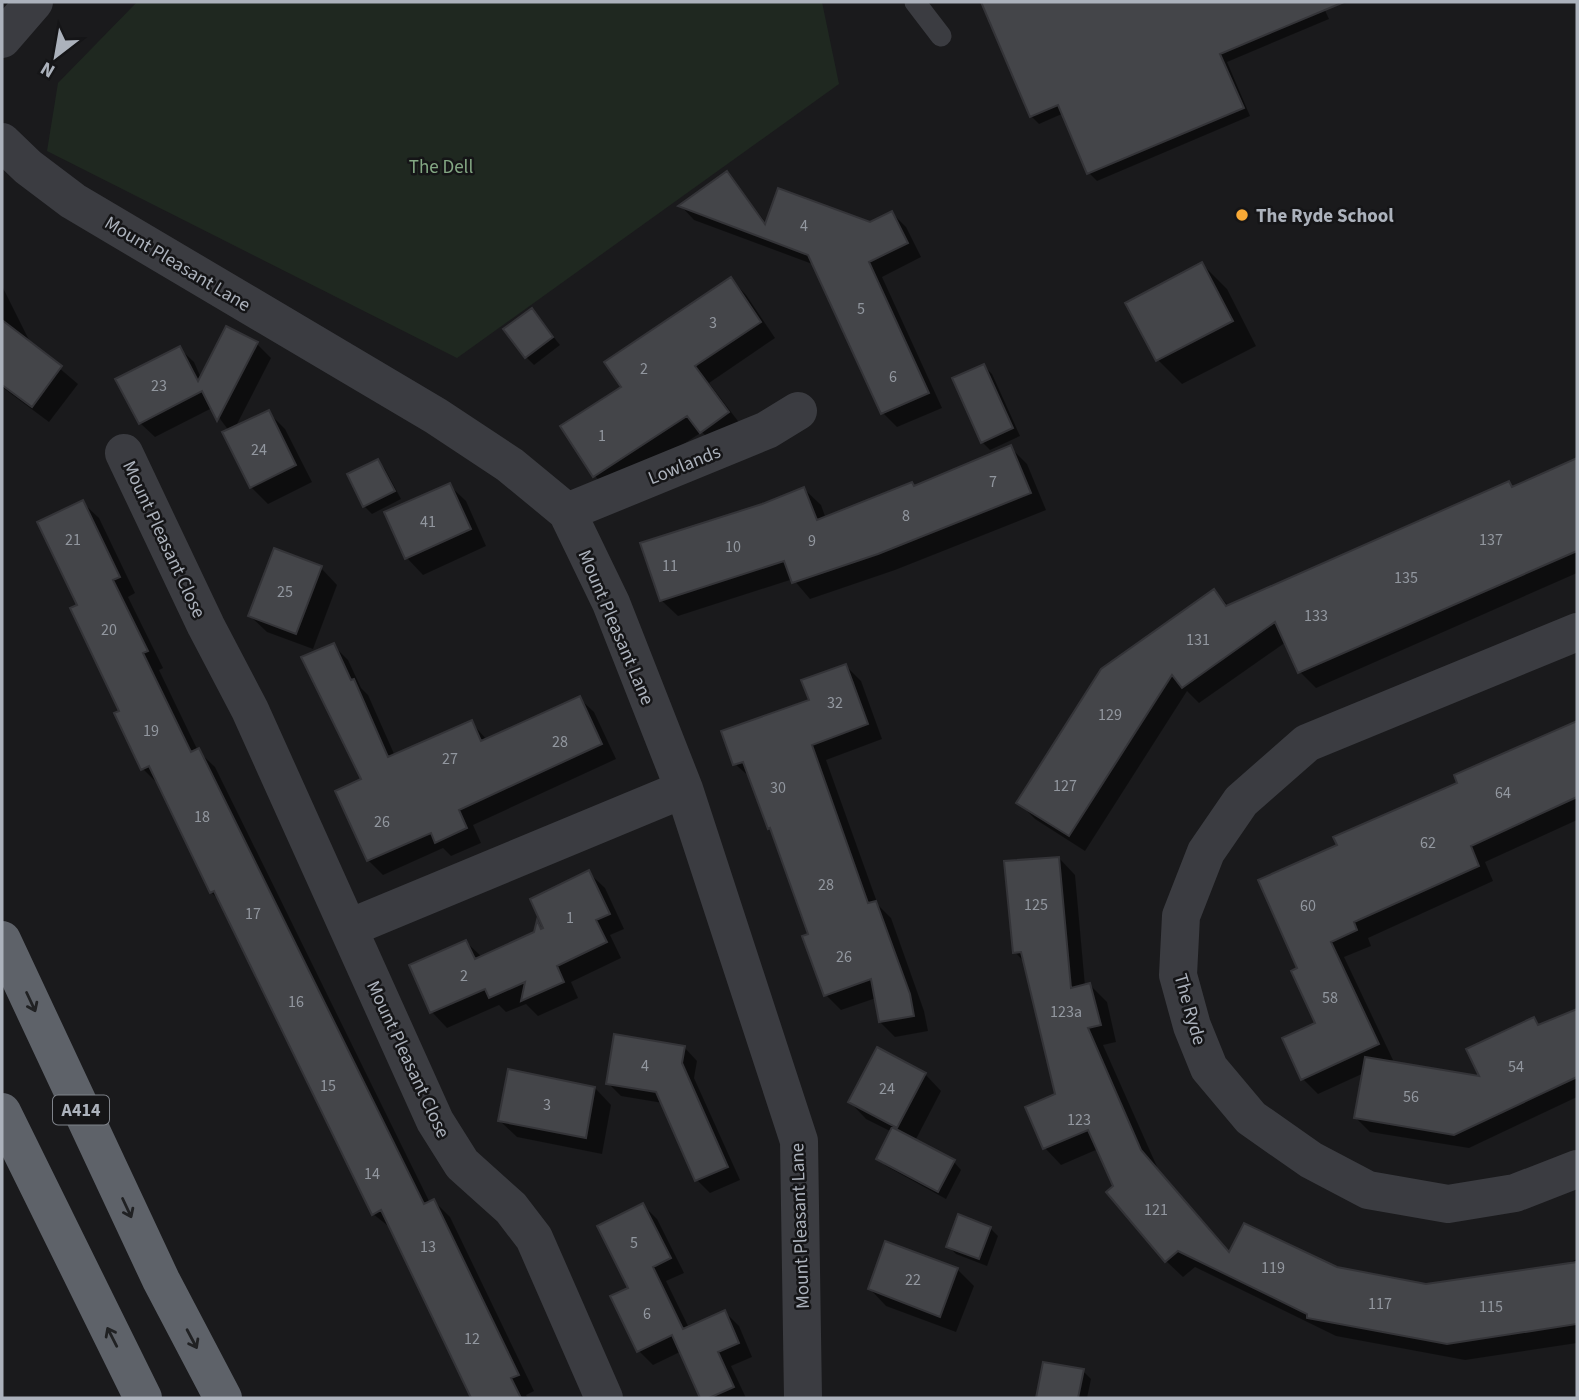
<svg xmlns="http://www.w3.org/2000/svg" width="1579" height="1400" viewBox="0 0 1579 1400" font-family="'Source Sans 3',sans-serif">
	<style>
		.green { fill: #1f2820 }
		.shadow { fill: #0007 }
		.building { fill: #444549; stroke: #343438; stroke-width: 2 }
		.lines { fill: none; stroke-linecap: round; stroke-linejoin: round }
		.service { stroke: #3b3c41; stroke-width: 21 }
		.minor { stroke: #3b3c41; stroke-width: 38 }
		.trunk { stroke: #5e6269; stroke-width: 38 }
		.oneway { stroke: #202123 }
		.poi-dot { fill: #f8a936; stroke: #151517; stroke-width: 2.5 }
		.labels { text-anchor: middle; stroke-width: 5; stroke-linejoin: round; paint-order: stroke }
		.number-label { font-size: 16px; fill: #92979f }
		.shield { fill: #151517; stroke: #7f838a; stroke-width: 2 }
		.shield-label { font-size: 18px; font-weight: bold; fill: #acb2bc }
		.park-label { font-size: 19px; fill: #83a783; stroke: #151517 }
		.poi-label { font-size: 19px; font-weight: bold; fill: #acb2bc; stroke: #151517; text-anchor: start }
		.street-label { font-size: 19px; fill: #acb2bc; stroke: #151517 }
	</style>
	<rect width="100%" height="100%" fill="#1a1a1c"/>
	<!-- green -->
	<path class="green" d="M 137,2 L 822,2 L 839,84 L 457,358 L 47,151 L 58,83 Z"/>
	<!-- shadow -->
	<path class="shadow" d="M 983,2 L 1321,2 L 1329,19 L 1227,62 L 1250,116 L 1097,181 L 1089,173 L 1064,113 L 1039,124 L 1031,116 Z
		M 726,173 L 767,224 L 870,224 L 892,213 L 906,227 L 921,257 L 882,277 L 942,408 L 897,427 L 883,413 L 815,265 L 694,220 L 681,206 Z
		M 1202,264 L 1227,289 L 1256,346 L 1182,384 L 1158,360 Z
		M 731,279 L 746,295 L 775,338 L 709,383 L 744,429 L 717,448 L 702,432 L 610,492 L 595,476 L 623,388 Z
		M 2,286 L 31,344 L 78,384 L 49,422 L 2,387 Z
		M 532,310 L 560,345 L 534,365 L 526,357 Z
		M 257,344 L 271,358 L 235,428 L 268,412 L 285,429 L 312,482 L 268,504 L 251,487 L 229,431 L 212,408 L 155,437 L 140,423 L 179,348 L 194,362 L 201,378 Z
		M 984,366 L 992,374 L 1020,436 L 990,450 L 982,442 Z
		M 1010,447 L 1027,464 L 1046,510 L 895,570 L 810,599 L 793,579 L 678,616 L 661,600 L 763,506 L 804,489 L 821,505 L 826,519 L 915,488 Z
		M 1577,460 L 1577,573 L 1316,688 L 1300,672 L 1286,642 L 1199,703 L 1187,691 L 1085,851 L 1035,819 L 1019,803 L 1214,591 L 1229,606 L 1509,483 L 1514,488 Z
		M 378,461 L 385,469 L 401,499 L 372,514 L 364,506 Z
		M 449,485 L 466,501 L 486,546 L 423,575 L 407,558 Z
		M 82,502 L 99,518 L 135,593 L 128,597 L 163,668 L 159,670 L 198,751 L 215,767 L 430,1203 L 434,1201 L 450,1217 L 534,1391 L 526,1395 L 528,1398 L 473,1398 L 392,1229 L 373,1214 L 221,902 L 211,892 L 159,785 L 143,769 L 79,606 Z
		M 321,568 L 337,585 L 313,649 L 267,632 L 250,616 Z
		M 333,645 L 348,660 L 361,688 L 368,695 L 395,756 L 471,722 L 487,740 L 579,698 L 594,712 L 616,759 L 473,825 L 481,843 L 451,856 L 443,848 L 383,875 L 368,860 L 338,791 L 363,780 Z
		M 846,666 L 861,681 L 882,739 L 826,760 L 878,905 L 891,918 L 924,1011 L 928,1031 L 895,1037 L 880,1022 L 876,998 L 841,1010 L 826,995 L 804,937 L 810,935 L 774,833 L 769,828 L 752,779 L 735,764 L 724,732 L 811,701 Z
		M 1577,723 L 1577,820 L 1485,862 L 1493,881 L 1368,938 L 1371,946 L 1344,957 L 1393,1060 L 1387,1062 L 1482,1078 L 1534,1020 L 1540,1026 L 1577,1010 L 1577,1097 L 1469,1148 L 1370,1132 L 1356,1118 L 1364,1073 L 1318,1094 L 1303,1079 L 1318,1024 L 1300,969 L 1339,846 L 1523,748 Z
		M 1059,858 L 1075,875 L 1085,986 L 1090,985 L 1107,1002 L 1116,1042 L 1103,1045 L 1158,1169 L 1230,1254 L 1426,1286 L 1562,1266 L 1577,1259 L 1577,1343 L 1465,1360 L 1336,1336 L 1195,1267 L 1183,1277 L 1166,1261 L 1115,1187 L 1098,1149 L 1061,1165 L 1045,1148 L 1057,1095 L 1025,963 L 1015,952 Z
		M 589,873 L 605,888 L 624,929 L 610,935 L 621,958 L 571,982 L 578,998 L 538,1016 L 526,1004 L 506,1012 L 499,1005 L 447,1028 L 432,1012 L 411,966 L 466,942 L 482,957 L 536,933 L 538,923 L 547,933 Z
		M 684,1047 L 697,1061 L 694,1078 L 740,1180 L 710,1193 L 697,1180 L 663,1103 L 621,1096 L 608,1083 Z
		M 925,1074 L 941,1091 L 915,1141 L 954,1162 L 961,1170 L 946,1199 L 886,1166 L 878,1158 L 892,1132 L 866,1119 L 850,1102 Z
		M 595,1088 L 611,1105 L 602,1154 L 517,1137 L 500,1121 Z
		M 643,1205 L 657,1219 L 684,1273 L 666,1281 L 689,1328 L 725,1312 L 739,1326 L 752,1357 L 731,1366 L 746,1398 L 702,1398 L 682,1351 L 653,1365 L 639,1351 L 630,1289 Z
		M 990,1228 L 998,1236 L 987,1266 L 956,1254 L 948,1246 Z
		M 957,1269 L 974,1286 L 956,1332 L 886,1306 L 870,1289 Z
		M 1045,1364 L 1083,1371 L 1091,1379 L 1087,1398 L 1038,1398 Z"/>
	<!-- building -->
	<path class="building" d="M 981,2 L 1344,2 L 1220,54 L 1244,108 L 1087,174 L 1058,105 L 1030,117 Z
		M 727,171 L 765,224 L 778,188 L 870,222 L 892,211 L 908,243 L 869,262 L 929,393 L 881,414 L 808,255 L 678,206 Z
		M 1202,262 L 1233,321 L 1156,361 L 1125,303 Z
		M 731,277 L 761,322 L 695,366 L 729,412 L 700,433 L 687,416 L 593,477 L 560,426 L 621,387 L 604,362 Z
		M 532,308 L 553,337 L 525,358 L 503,329 Z
		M 2,320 L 62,366 L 32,407 L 2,385 Z
		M 226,326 L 258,342 L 217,421 L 202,391 L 139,424 L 115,379 L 180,346 L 198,381 Z
		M 984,364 L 1013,428 L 981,443 L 952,378 Z
		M 269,410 L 296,465 L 250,488 L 222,432 Z
		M 1011,445 L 1031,493 L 878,554 L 792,583 L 784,561 L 660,601 L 640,543 L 762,504 L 804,487 L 817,520 L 912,482 L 914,486 Z
		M 1577,458 L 1577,551 L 1298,673 L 1275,622 L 1182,688 L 1172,675 L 1069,836 L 1016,803 L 1101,669 L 1214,589 L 1226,606 L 1509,481 L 1512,487 Z
		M 378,459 L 395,491 L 363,507 L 347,474 Z
		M 450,483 L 471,529 L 405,559 L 384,512 Z
		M 83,500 L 120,577 L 113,580 L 148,651 L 143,653 L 191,752 L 199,748 L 424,1204 L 434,1199 L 519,1375 L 511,1378 L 521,1398 L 471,1398 L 381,1210 L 372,1215 L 214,891 L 210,893 L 149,766 L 141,770 L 114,713 L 119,711 L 70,608 L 77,605 L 37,522 Z
		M 274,548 L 322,566 L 296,634 L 248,616 Z
		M 334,643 L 351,680 L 354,679 L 388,757 L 472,720 L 481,741 L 580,696 L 602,744 L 459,810 L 467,828 L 435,843 L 431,833 L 367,861 L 335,791 L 361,779 L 301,657 Z
		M 846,664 L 868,724 L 812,745 L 868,903 L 876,901 L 910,994 L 914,1016 L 879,1022 L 871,979 L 824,996 L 802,936 L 808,934 L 770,828 L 768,829 L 743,762 L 733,765 L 721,731 L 809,700 L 801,680 Z
		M 1577,721 L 1577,797 L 1471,846 L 1479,866 L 1354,922 L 1357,930 L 1331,942 L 1379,1044 L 1301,1080 L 1282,1038 L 1315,1023 L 1291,971 L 1297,968 L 1258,880 L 1337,845 L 1333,837 L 1457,783 L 1454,775 Z
		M 1059,857 L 1071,988 L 1090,983 L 1101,1025 L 1088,1028 L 1141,1150 L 1229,1252 L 1244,1223 L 1337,1267 L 1426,1284 L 1577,1262 L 1577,1324 L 1447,1344 L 1307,1318 L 1307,1314 L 1178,1251 L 1165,1262 L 1106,1192 L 1113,1186 L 1088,1130 L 1043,1149 L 1025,1107 L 1055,1094 L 1021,952 L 1013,953 L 1004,861 Z
		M 589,870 L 610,914 L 596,920 L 607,942 L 557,966 L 564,982 L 521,1001 L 525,982 L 489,998 L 485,989 L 430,1013 L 409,965 L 466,940 L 475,959 L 534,932 L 537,920 L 541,929 L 543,928 L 530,899 Z
		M 1577,1009 L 1577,1077 L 1454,1135 L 1354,1118 L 1365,1057 L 1479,1076 L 1466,1049 L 1534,1017 L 1538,1025 Z
		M 614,1034 L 685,1046 L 682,1063 L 728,1167 L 695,1181 L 656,1092 L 606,1084 Z
		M 877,1047 L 926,1073 L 897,1128 L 848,1102 Z
		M 508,1069 L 595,1087 L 586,1138 L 498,1121 Z
		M 892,1127 L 955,1160 L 938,1192 L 876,1159 Z
		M 643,1203 L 671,1258 L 653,1267 L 683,1329 L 725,1310 L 739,1343 L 718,1352 L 734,1387 L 709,1398 L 700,1398 L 672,1335 L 637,1352 L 610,1296 L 628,1288 L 597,1226 Z
		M 958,1214 L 991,1227 L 979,1259 L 946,1247 Z
		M 885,1241 L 958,1268 L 940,1317 L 868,1289 Z
		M 1043,1362 L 1084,1369 L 1078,1398 L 1036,1398 Z"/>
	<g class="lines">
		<!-- service -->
		<path class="service" d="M 915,2 L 941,36"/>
		<!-- minor -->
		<path class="minor" d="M 2,39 L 34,2
			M 2,142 L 28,167 L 73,201 L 436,416 L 510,465 L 567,512 L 611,603 L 684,789 L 799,1141 L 803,1398
			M 124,453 L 206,626 L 250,710 L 435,1121 L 462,1164 L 511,1208 L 534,1238 L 604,1398
			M 567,512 L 767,430 L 798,411
			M 1577,632 L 1307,743 L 1241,801 L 1206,852 L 1181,916 L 1178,975 L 1192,1026 L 1209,1068 L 1251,1118 L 1311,1160 L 1368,1190 L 1448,1204 L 1515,1193 L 1577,1169
			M 349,928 L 684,789"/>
		<!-- trunk -->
		<path class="trunk" d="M 2,940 L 161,1280 L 223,1398
			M 2,1112 L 143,1398"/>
	</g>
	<!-- one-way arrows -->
	<defs><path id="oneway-shaft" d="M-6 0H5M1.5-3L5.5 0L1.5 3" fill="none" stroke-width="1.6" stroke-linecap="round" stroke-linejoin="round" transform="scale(1.75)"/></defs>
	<g class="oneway">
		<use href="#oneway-shaft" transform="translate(31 1002) rotate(65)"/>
		<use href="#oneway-shaft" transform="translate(127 1208) rotate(65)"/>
		<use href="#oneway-shaft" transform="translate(112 1337) rotate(-117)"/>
		<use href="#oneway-shaft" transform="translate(192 1339) rotate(62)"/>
	</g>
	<!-- markers -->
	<circle class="poi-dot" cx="1242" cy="215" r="7"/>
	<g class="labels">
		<!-- number labels -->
		<g class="number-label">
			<text x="804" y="231">4</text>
			<text x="861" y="314">5</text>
			<text x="713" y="328">3</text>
			<text x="644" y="374">2</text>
			<text x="893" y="382">6</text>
			<text x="159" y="391">23</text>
			<text x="602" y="441">1</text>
			<text x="259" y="455">24</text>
			<text x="993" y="487">7</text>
			<text x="906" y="521">8</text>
			<text x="428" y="527">41</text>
			<text x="73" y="545">21</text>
			<text x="1491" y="545">137</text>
			<text x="812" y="546">9</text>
			<text x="733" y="552">10</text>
			<text x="670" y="571">11</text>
			<text x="1406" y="583">135</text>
			<text x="285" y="597">25</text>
			<text x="1316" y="621">133</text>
			<text x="109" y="635">20</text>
			<text x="1198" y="645">131</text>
			<text x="835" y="708">32</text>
			<text x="1110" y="720">129</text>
			<text x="151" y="736">19</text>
			<text x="560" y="747">28</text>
			<text x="450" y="764">27</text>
			<text x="1065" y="791">127</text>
			<text x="778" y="793">30</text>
			<text x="1503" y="798">64</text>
			<text x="202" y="822">18</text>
			<text x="382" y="827">26</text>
			<text x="1428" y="848">62</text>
			<text x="826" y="890">28</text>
			<text x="1036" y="910">125</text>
			<text x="1308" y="911">60</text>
			<text x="253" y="919">17</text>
			<text x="570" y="923">1</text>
			<text x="844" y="962">26</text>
			<text x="464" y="981">2</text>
			<text x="1330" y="1003">58</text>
			<text x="296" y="1007">16</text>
			<text x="1066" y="1017">123a</text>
			<text x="645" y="1071">4</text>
			<text x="1516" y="1072">54</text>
			<text x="328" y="1091">15</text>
			<text x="887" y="1094">24</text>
			<text x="1411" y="1102">56</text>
			<text x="547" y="1110">3</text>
			<text x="1079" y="1125">123</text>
			<text x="372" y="1179">14</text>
			<text x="1156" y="1215">121</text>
			<text x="634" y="1248">5</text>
			<text x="428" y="1252">13</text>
			<text x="1273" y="1273">119</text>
			<text x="913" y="1285">22</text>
			<text x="1380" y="1309">117</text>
			<text x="1491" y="1312">115</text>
			<text x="647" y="1319">6</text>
			<text x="472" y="1344">12</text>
		</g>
		<!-- shield labels -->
		<rect class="shield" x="53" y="1095.5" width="56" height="29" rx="5"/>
		<g class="shield-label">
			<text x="81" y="1116">A414</text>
		</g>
		<!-- park labels -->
		<g class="park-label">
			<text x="441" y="173">The Dell</text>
		</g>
		<!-- poi labels -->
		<g class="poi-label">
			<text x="1256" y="222">The Ryde School</text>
		</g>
		<!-- street labels -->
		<g class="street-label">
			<text transform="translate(178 263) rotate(31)" y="7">Mount Pleasant Lane</text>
			<text transform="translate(684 464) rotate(-22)" y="7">Lowlands</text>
			<text transform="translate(165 539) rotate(65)" y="7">Mount Pleasant Close</text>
			<text transform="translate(617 627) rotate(67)" y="7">Mount Pleasant Lane</text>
			<text transform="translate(1191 1009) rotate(74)" y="7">The Ryde</text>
			<text transform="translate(409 1059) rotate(65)" y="7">Mount Pleasant Close</text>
			<text transform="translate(799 1226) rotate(-92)" y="7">Mount Pleasant Lane</text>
		</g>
	</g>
	<!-- border -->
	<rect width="1579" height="1400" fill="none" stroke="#acb2bc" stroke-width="7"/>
	<!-- north arrow -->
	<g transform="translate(56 56) rotate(211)" stroke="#151517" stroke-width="5" paint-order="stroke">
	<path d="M0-5L12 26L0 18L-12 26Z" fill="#acb2bc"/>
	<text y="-10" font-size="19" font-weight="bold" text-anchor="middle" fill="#acb2bc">N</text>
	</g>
</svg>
